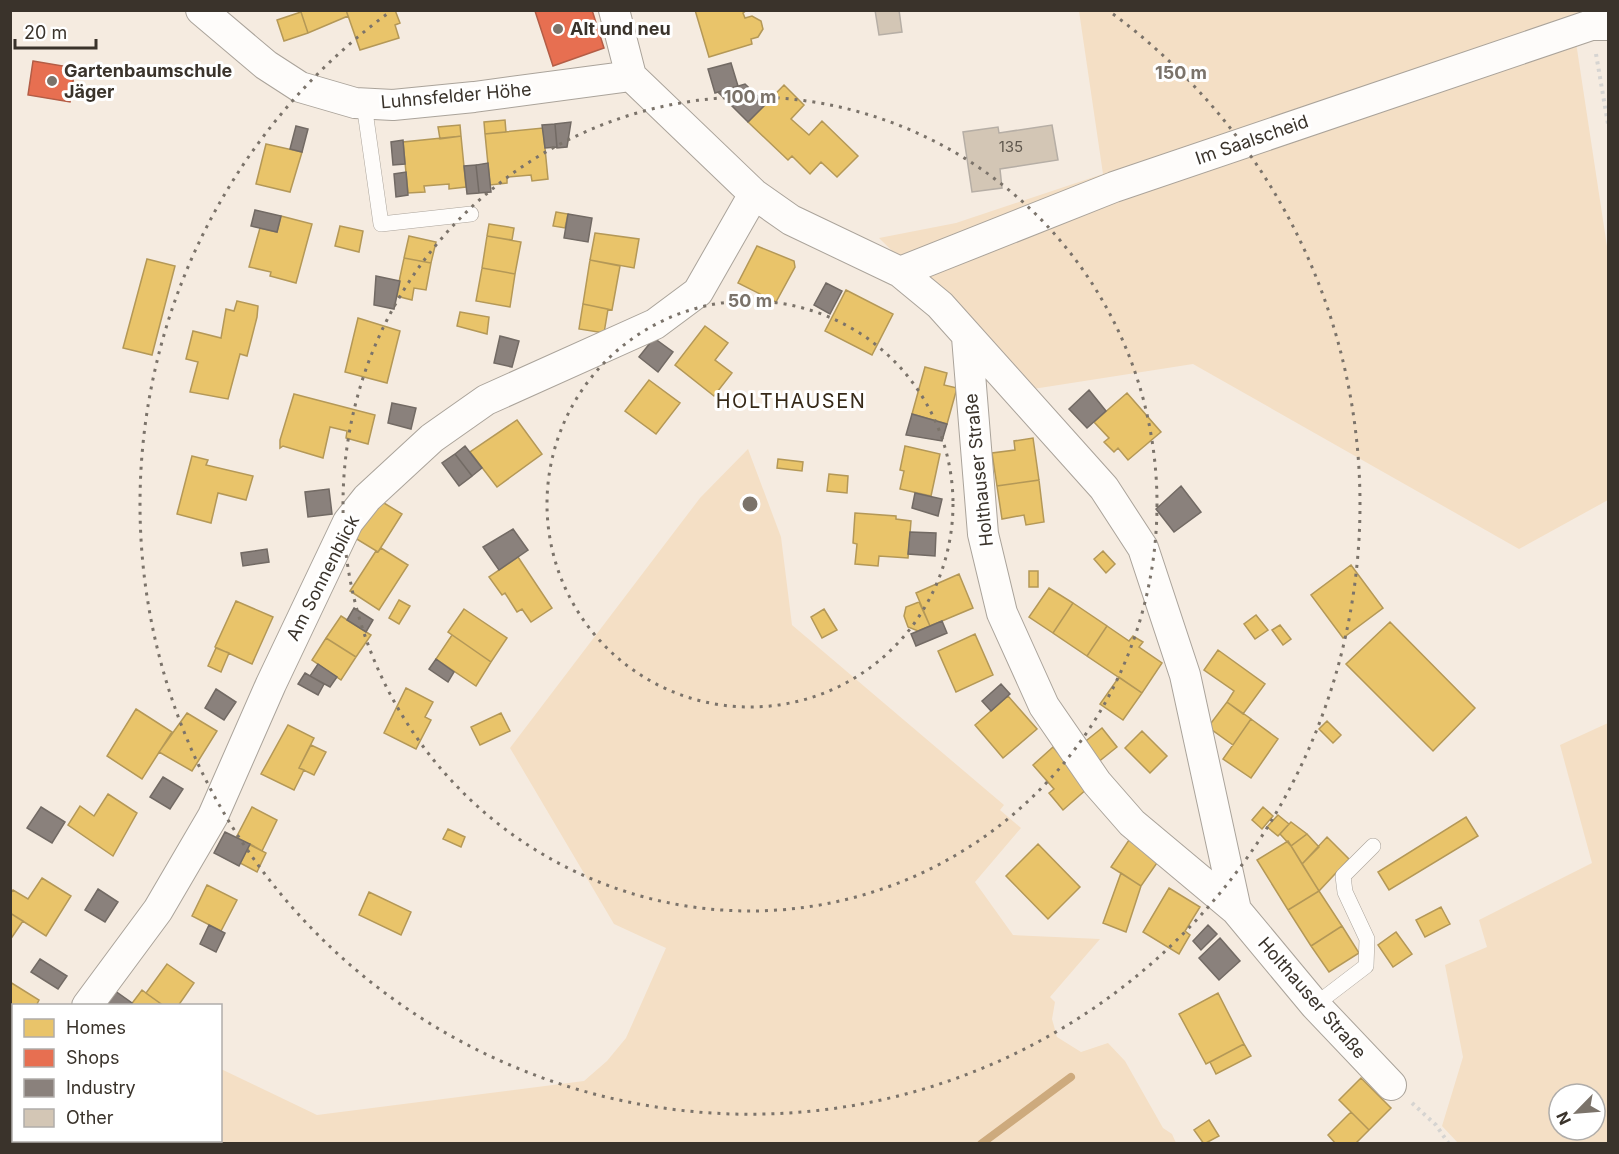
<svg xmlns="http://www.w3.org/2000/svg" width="1619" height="1154" viewBox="0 0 1619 1154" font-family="Inter,sans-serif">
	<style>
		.green { fill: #f4dfc5; fill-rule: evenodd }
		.homes { fill: #e9c46a; stroke: #b49857; stroke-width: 1.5 }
		.shops { fill: #e76f51; stroke: #b35d46; stroke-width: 1.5 }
		.industry { fill: #8a817c; stroke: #726a64; stroke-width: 1.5 }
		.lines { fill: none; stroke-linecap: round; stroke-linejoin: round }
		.stream { stroke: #cdaa7d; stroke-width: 8 }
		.building { fill: #d3c6b5; stroke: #b6aea5; stroke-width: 1.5 }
		.service-casing { stroke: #aaa39a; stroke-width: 16 }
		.minor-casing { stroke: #aaa39a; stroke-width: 32 }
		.path { stroke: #d6d4d1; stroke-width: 4; stroke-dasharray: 3 4.5; stroke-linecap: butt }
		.service { stroke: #fefcfa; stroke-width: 15 }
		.minor { stroke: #fefcfa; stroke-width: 30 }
		.ring { fill: none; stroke: #7b736a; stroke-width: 3; stroke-dasharray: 3 6 }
		.poi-dot { fill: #7b736a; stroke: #fff; stroke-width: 2 }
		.labels { text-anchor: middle; stroke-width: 6; stroke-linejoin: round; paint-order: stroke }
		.number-label { font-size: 15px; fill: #60584e }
		.poi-label { font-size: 18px; font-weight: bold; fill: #3a332b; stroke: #fff; text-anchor: start }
		.street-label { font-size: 18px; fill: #3a332b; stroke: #fff }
		.neighbourhood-label { font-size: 20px; letter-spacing: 1.5px; fill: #372a19; stroke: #fff }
		.centre { fill: #7b736a; stroke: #fff; stroke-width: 3 }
		.ring-label { font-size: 18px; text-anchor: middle; font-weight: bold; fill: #7b736a; stroke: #fff; stroke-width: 6; stroke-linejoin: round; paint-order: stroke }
	</style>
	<rect width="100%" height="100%" fill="#f5ebe0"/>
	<!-- green -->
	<path class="green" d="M 1079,11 L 1608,11 L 1608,17 L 1572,16 L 1608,253 L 1608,500 L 1519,549 L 1193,364 L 1033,389 L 879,238 L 956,223 L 1103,174 Z
		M 748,449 L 781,537 L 792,625 L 1004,805 L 1000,810 L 1021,828 L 975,882 L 1013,935 L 1100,939 L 1050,997 L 1055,1002 L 1052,1019 L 1057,1037 L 1081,1052 L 1108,1043 L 1125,1061 L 1163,1128 L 1172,1134 L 1176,1143 L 11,1143 L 11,1130 L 13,1126 L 14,1140 L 220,1140 L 221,1069 L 317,1115 L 584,1081 L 607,1061 L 626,1038 L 666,948 L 614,924 L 510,748 L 700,498 Z
		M 1608,723 L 1608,1143 L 1458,1143 L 1442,1126 L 1463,1057 L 1445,965 L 1487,947 L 1479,920 L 1592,863 L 1560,745 ZM 1559,1094 L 1595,1094 L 1595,1130 L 1559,1130 Z"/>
	<!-- homes -->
	<path class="homes" d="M 304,10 L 346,10 L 348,16 L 308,33 L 301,12 Z
		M 346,10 L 395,10 L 400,23 L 395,25 L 399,38 L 360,50 Z
		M 695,10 L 747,10 L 743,13 L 745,18 L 752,16 L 761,21 L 763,29 L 758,37 L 751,39 L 752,44 L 709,57 Z
		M 301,12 L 308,33 L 284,41 L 277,20 Z
		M 784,85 L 804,105 L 791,119 L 809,135 L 822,121 L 858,156 L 837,177 L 821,162 L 810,174 L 792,156 L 788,160 L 748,122 Z
		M 505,120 L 506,132 L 485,134 L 484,122 Z
		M 460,125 L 461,136 L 440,139 L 438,127 Z
		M 543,128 L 548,179 L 532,181 L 531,175 L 507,177 L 507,183 L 490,185 L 485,134 Z
		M 461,136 L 466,187 L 449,189 L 449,184 L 424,186 L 425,192 L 408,193 L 403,142 Z
		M 266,144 L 302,152 L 290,192 L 256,184 Z
		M 556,212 L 568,214 L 565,228 L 553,226 Z
		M 281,216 L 312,224 L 296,283 L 270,276 L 271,272 L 249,267 L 260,228 L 277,232 Z
		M 489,224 L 514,228 L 512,240 L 487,236 Z
		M 340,226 L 363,231 L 359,252 L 335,246 Z
		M 595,233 L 639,239 L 634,268 L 590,260 Z
		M 409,236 L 436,242 L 431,263 L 404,258 Z
		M 487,236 L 521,242 L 515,274 L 482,268 Z
		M 757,246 L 794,261 L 795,267 L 776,302 L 738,283 Z
		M 404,258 L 431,263 L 426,290 L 414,288 L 412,300 L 396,296 Z
		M 147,259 L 175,266 L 152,355 L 123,348 Z
		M 590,260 L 620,266 L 612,310 L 583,304 Z
		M 482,268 L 515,274 L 510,307 L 476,301 Z
		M 846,290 L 893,314 L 872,355 L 825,331 Z
		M 237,301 L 258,306 L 257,317 L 247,356 L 240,354 L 228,399 L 190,392 L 198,362 L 186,359 L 193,331 L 221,338 L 226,309 L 234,311 Z
		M 583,304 L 608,309 L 604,333 L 579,329 Z
		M 460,312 L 489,317 L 487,334 L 457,326 Z
		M 358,318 L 400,331 L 387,383 L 345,372 Z
		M 705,326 L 728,343 L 715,360 L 732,373 L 714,396 L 675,365 Z
		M 925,367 L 947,373 L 944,385 L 957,388 L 947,424 L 912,414 Z
		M 649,380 L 680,403 L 656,434 L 625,411 Z
		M 1127,393 L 1161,432 L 1128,460 L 1118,448 L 1114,452 L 1104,442 L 1109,438 L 1094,422 Z
		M 294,394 L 375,415 L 368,444 L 346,438 L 347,431 L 330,427 L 323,458 L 283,446 L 280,448 L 280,440 Z
		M 517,420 L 542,454 L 497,487 L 470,452 Z
		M 1033,438 L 1039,480 L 997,486 L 992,453 L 1015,450 L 1014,441 Z
		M 905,446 L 940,454 L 931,496 L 900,489 L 904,471 L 900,470 Z
		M 192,456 L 208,460 L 206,465 L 253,476 L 246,500 L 218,493 L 211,523 L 177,514 Z
		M 778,459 L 803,462 L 802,471 L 777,468 Z
		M 829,474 L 848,476 L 847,493 L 827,491 Z
		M 1039,480 L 1044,522 L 1026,525 L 1024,515 L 1002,519 L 997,486 Z
		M 379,500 L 402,514 L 378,552 L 355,538 Z
		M 855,513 L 896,516 L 896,519 L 911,521 L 908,558 L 879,556 L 878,566 L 855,564 L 857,544 L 853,543 Z
		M 381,548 L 408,565 L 379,610 L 350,591 L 376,551 L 378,552 Z
		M 1103,551 L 1115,564 L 1106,573 L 1094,559 Z
		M 518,557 L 552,608 L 531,622 L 522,609 L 517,612 L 505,593 L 502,595 L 489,577 Z
		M 1351,565 L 1383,608 L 1343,638 L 1311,595 Z
		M 1029,571 L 1038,571 L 1038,587 L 1029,587 Z
		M 959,574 L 973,608 L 930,626 L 916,593 Z
		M 1049,588 L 1073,603 L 1053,633 L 1029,617 Z
		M 399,600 L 410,606 L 399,624 L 389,618 Z
		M 236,601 L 273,617 L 252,664 L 215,647 Z
		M 919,602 L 930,626 L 918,631 L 908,627 L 904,616 L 906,607 Z
		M 1073,603 L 1107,626 L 1087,656 L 1053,633 Z
		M 464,609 L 507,638 L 491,662 L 448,632 Z
		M 824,609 L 837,630 L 822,638 L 811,617 Z
		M 1256,615 L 1268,630 L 1255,639 L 1244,624 Z
		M 341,616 L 371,635 L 356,657 L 326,638 Z
		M 1390,622 L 1475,708 L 1433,751 L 1346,664 Z
		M 1280,625 L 1291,639 L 1283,645 L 1272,630 Z
		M 1107,626 L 1129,641 L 1133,636 L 1143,642 L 1139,647 L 1162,663 L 1142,693 L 1087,656 Z
		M 975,634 L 993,675 L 956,692 L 938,651 Z
		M 452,635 L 491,662 L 476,686 L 436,659 Z
		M 326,638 L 356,657 L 341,680 L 312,660 Z
		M 216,648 L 229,653 L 221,672 L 208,666 Z
		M 1218,650 L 1265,684 L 1243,714 L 1227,702 L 1234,691 L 1204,670 Z
		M 1119,677 L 1142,693 L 1123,720 L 1100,704 Z
		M 406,688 L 433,702 L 425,717 L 431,720 L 416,749 L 384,733 Z
		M 1008,696 L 1037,729 L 1003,758 L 975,725 Z
		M 1227,702 L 1251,719 L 1233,745 L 1208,727 Z
		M 136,709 L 172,732 L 142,779 L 107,756 Z
		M 187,713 L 217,731 L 192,771 L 159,752 Z
		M 501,713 L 510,731 L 480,745 L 471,727 Z
		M 1251,719 L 1278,739 L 1251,778 L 1223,759 Z
		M 1327,721 L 1341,735 L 1333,743 L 1319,729 Z
		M 288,725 L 314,738 L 299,768 L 304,770 L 294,790 L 261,774 Z
		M 1102,728 L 1117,747 L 1097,763 L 1082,744 Z
		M 1142,731 L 1167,756 L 1150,773 L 1125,748 Z
		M 311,745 L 326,752 L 314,775 L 299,768 Z
		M 1053,747 L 1088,788 L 1063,810 L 1049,793 L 1054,789 L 1033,765 Z
		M 108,794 L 137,813 L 113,856 L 68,825 L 80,806 L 94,816 Z
		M 252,807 L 277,820 L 262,851 L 236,838 Z
		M 1263,807 L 1273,816 L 1262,829 L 1252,820 Z
		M 1278,815 L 1289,824 L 1278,836 L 1267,827 Z
		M 1466,817 L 1478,836 L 1389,890 L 1378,872 Z
		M 1291,822 L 1307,834 L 1291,846 L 1280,834 Z
		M 448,829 L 465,837 L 461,847 L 443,839 Z
		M 1307,834 L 1319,847 L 1302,864 L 1291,846 Z
		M 1327,837 L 1349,859 L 1319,891 L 1302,864 Z
		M 1129,840 L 1159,860 L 1141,886 L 1111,867 Z
		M 1288,841 L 1319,891 L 1288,910 L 1257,860 Z
		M 250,844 L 266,853 L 257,872 L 240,863 Z
		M 1038,844 L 1080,887 L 1048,919 L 1006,876 Z
		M 1121,873 L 1141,886 L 1126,932 L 1103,923 Z
		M 42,878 L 71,896 L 46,936 L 10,913 L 10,894 L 13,890 L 28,899 Z
		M 207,885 L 237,900 L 221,931 L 192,916 Z
		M 1169,888 L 1200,907 L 1185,931 L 1190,935 L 1179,954 L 1143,932 Z
		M 1319,891 L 1342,926 L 1311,946 L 1288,910 Z
		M 369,892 L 411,912 L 401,935 L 359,915 Z
		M 1441,907 L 1450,924 L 1425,937 L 1416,920 Z
		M 10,913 L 23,921 L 10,940 Z
		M 1342,926 L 1359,953 L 1329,972 L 1311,946 Z
		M 1396,932 L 1412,954 L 1393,967 L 1378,945 Z
		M 167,964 L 194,983 L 178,1006 L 164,1006 L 146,993 Z
		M 10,982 L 39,1000 L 36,1006 L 14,1006 L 14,1042 L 10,1046 Z
		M 142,990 L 146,993 L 164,1006 L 130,1006 Z
		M 1218,993 L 1244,1044 L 1206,1064 L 1179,1014 Z
		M 1244,1044 L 1251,1056 L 1216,1074 L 1210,1062 Z
		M 1361,1078 L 1391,1108 L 1369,1130 L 1339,1100 Z
		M 1351,1112 L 1369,1130 L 1355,1144 L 1336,1144 L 1328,1135 Z
		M 1209,1120 L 1219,1136 L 1204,1144 L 1194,1130 Z"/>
	<!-- shops -->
	<path class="shops" d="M 592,10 L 604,48 L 553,66 L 535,11 Z
		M 33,61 L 75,68 L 70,102 L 28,95 Z"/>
	<!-- industry -->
	<path class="industry" d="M 731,63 L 738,86 L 715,93 L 708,69 Z
		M 745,84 L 766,104 L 748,122 L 718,92 Z
		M 571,122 L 567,147 L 557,148 L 555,124 Z
		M 555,124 L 557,147 L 545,148 L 542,125 Z
		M 296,126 L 308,129 L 302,152 L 290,149 Z
		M 403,140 L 405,164 L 393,165 L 391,142 Z
		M 488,163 L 491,192 L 479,193 L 476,165 Z
		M 476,165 L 479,193 L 467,194 L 464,166 Z
		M 406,172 L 408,195 L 396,197 L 394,174 Z
		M 255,210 L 281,216 L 277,232 L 251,226 Z
		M 568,214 L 592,218 L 588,242 L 564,238 Z
		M 376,276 L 400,281 L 394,309 L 374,305 Z
		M 826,283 L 842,291 L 830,314 L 814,305 Z
		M 500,336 L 519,341 L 512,367 L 494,363 Z
		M 654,338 L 673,352 L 658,372 L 639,357 Z
		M 1089,390 L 1106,411 L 1087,428 L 1069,409 Z
		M 392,403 L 416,408 L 411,429 L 388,423 Z
		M 912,414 L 947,424 L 942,441 L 906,435 Z
		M 465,446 L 482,468 L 472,476 L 455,454 Z
		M 455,454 L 472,476 L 459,486 L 442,463 Z
		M 1181,486 L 1201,512 L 1174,532 L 1156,509 Z
		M 329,489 L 332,514 L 308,517 L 305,492 Z
		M 915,493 L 942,499 L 938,516 L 912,508 Z
		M 513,529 L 528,550 L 499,570 L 483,547 Z
		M 910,532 L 936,533 L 935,556 L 908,554 Z
		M 267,549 L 269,562 L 243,566 L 241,553 Z
		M 354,608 L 373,620 L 366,632 L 347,620 Z
		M 942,621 L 947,633 L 916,646 L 911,634 Z
		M 436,659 L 454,672 L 448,682 L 429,669 Z
		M 318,664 L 337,677 L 330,687 L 310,676 Z
		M 305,673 L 324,684 L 318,695 L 298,684 Z
		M 1001,684 L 1010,694 L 991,711 L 982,701 Z
		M 216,689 L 236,702 L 224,720 L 205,708 Z
		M 163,777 L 183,789 L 170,809 L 150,797 Z
		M 41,807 L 65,822 L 52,843 L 27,828 Z
		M 225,832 L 250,844 L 239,866 L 214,853 Z
		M 98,889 L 118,902 L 105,922 L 85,910 Z
		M 209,925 L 225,933 L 216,952 L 200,944 Z
		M 1208,925 L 1217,934 L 1201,950 L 1193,941 Z
		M 1220,938 L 1240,961 L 1219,980 L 1199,958 Z
		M 40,959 L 67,976 L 58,989 L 31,972 Z
		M 111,988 L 132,1003 L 130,1006 L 100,1006 Z"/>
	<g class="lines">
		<!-- stream -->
		<path class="stream" d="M 981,1144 L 1071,1077"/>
	</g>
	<!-- building -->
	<path class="building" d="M 875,10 L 899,10 L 902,32 L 879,35 Z
		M 1052,125 L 1058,160 L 1000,169 L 1002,188 L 972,192 L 963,132 L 998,127 L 999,133 Z"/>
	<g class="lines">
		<defs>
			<path id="service" d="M 364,104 L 381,224 L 471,214
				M 1315,1005 L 1366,966 L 1367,939 L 1345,892 L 1343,876 L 1373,846"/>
			<path id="minor" d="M 201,10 L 266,65 L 300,87 L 355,103 L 393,105 L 474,97 L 631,76
				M 614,10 L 631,76 L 754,194 L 791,220 L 900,272 L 940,305 L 1104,488 L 1143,548 L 1185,675 L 1236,910 L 1315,1005 L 1391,1085
				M 900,272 L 1114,187 L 1591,25 L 1608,25
				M 967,337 L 983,534 L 1002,613 L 1044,706 L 1097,783 L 1132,823 L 1236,910
				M 87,1006 L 158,910 L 213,816 L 271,684 L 348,522 L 367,498 L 432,438 L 486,400 L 655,324 L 698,292 L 754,194
				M 10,1107 L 14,1103"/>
		</defs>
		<!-- service casing -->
		<use href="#service" class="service-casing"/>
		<!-- minor casing -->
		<use href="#minor" class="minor-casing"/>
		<!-- path -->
		<path class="path" d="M 1596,54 L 1608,124
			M 1412,1103 L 1436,1125 L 1449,1144"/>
		<!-- service -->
		<use href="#service" class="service"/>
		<!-- minor -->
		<use href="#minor" class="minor"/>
	</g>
	<!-- distance rings -->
	<g class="ring">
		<circle cx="750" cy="504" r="203"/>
		<circle cx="750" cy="504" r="407"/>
		<path d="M1113 14A610 610 0 1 1 387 14"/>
	</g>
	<!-- markers -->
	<g class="poi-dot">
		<circle cx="558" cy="29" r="6"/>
		<circle cx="52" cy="81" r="6"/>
	</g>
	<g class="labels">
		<!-- number labels -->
		<g class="number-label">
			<text x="1011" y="152">135</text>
		</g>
		<!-- poi labels -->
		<g class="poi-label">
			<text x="570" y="35">Alt und neu</text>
			<text x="64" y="77">Gartenbaumschule<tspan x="64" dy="21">Jäger</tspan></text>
		</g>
		<!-- street labels -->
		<g class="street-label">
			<text transform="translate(456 96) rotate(-5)" y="6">Luhnsfelder Höhe</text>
			<text transform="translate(1252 140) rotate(-19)" y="6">Im Saalscheid</text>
			<text transform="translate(979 470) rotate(-96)" y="6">Holthauser Straße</text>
			<text transform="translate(323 578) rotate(-63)" y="6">Am Sonnenblick</text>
			<text transform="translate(1312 998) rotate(49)" y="6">Holthauser Straße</text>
		</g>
		<!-- neighbourhood labels -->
		<g class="neighbourhood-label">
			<text x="791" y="408">HOLTHAUSEN</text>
		</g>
	</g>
	<circle cx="750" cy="504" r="9" class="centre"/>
	<g class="ring-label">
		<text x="1181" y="79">150 m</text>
		<text x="750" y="103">100 m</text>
		<text x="750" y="307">50 m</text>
	</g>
	<!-- border -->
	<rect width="1619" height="1154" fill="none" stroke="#3a332b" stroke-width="24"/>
	<!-- legend -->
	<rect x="12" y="1004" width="210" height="138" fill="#ffffff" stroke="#b0adaa" stroke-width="1.5"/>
	<rect x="24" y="1019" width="30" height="18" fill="#e9c46a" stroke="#b0adaa" stroke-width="1.5"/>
	<text x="66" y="1034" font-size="18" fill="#3a332b">Homes</text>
	<rect x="24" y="1049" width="30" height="18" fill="#e76f51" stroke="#b0adaa" stroke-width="1.5"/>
	<text x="66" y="1064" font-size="18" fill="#3a332b">Shops</text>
	<rect x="24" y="1079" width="30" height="18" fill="#8a817c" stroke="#b0adaa" stroke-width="1.5"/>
	<text x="66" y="1094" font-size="18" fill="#3a332b">Industry</text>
	<rect x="24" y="1109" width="30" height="18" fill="#d3c6b5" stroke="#b0adaa" stroke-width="1.5"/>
	<text x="66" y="1124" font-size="18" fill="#3a332b">Other</text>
	<!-- north arrow -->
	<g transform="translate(1577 1112) rotate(245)"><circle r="28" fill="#ffffff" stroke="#b0adaa" stroke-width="1.5"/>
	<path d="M0-4.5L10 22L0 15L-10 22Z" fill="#7b736a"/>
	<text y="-9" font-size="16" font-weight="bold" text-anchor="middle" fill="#3a332b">N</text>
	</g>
	<!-- scale -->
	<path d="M15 39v9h81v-9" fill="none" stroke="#3a332b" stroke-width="3"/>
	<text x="24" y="39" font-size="18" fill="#3a332b" stroke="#ffffff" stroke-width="4.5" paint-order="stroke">20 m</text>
</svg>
